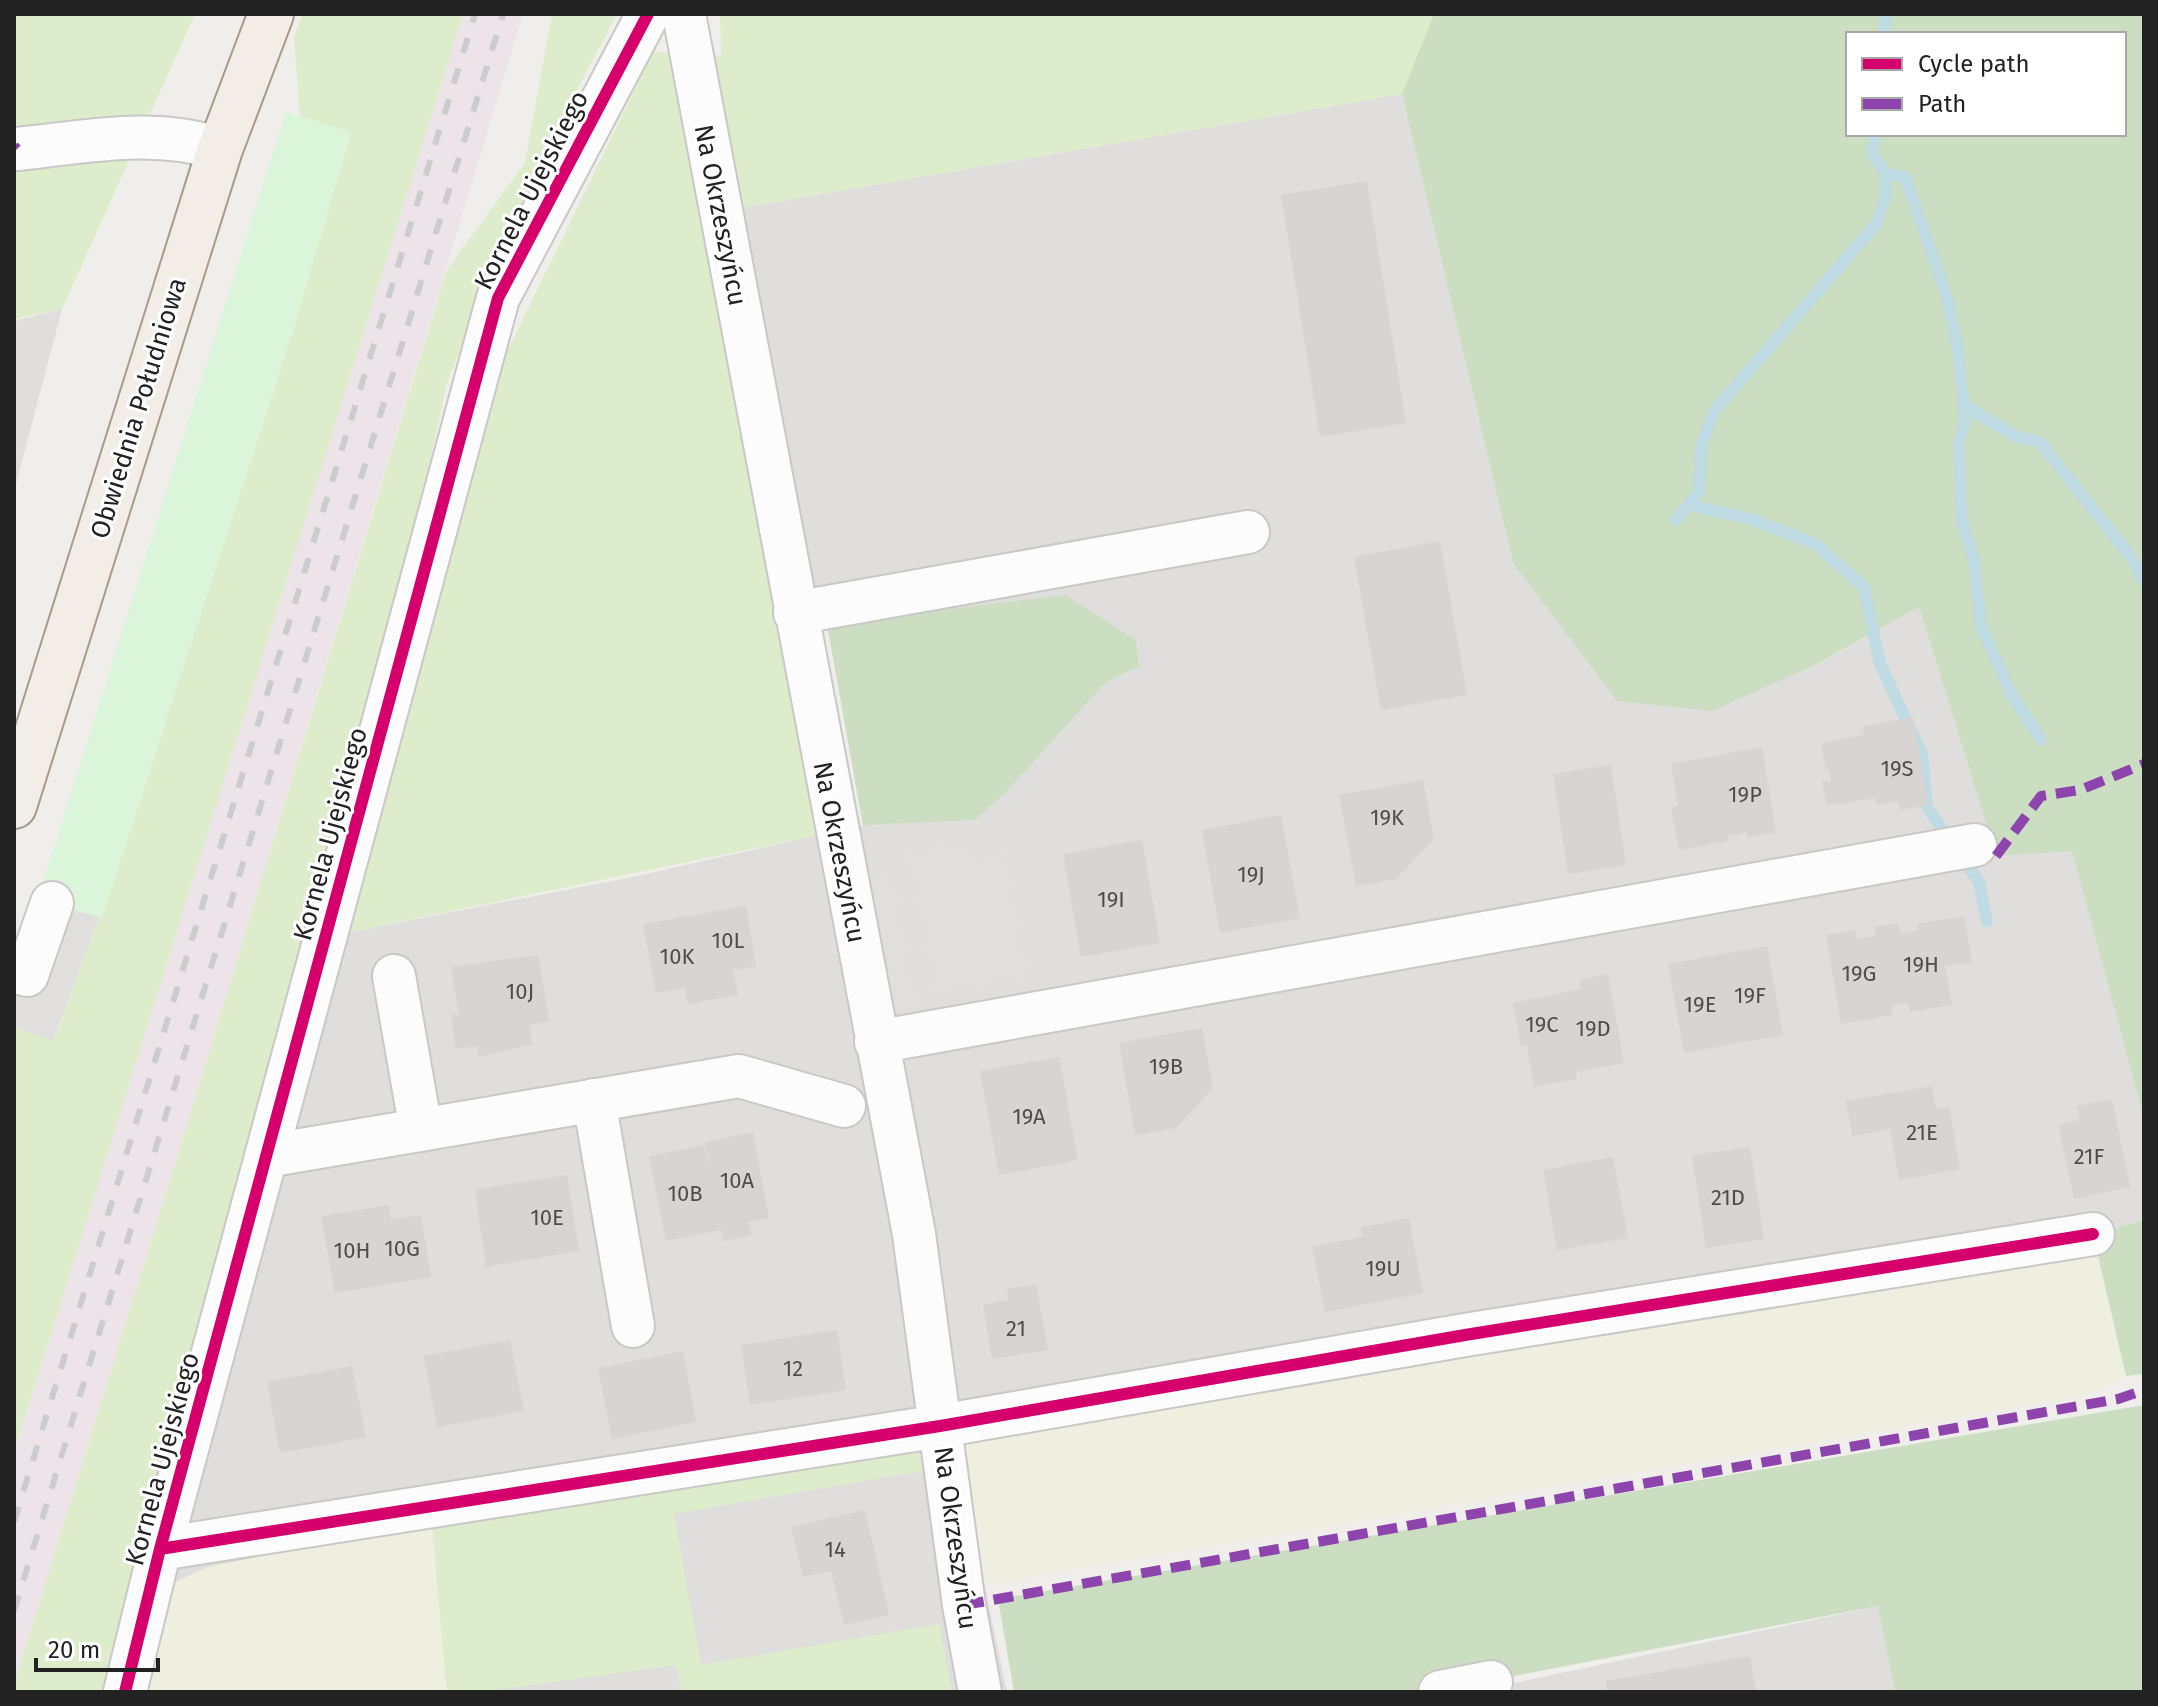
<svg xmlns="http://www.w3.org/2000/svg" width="2158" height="1706" viewBox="0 0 2158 1706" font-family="'Fira Sans',sans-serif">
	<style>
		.residential { fill: #dfdedc }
		.industrial { fill: #ede4e9 }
		.farmland { fill: #efefdf }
		.grass { fill: #ddeccb }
		.forest { fill: #cbdec1; fill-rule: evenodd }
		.park { fill: #daf5da }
		.parking { fill: #e0dfde }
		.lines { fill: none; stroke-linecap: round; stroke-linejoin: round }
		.stream { stroke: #bfdbe3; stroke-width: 12 }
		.building { fill: #d7d4d2 }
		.minor-casing { stroke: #c9c8c7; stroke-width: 46 }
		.major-casing { stroke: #a79c86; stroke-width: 48 }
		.minor { stroke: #fdfcfc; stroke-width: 42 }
		.major { stroke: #f3ede7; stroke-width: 44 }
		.rail { stroke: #ccc; stroke-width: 6; stroke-dasharray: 16 16; stroke-linecap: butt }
		.quiet { stroke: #8e44ad; stroke-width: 10; stroke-dasharray: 20 10; stroke-linecap: butt }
		.cycleway-casing { stroke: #fff; stroke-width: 17 }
		.cycleway { stroke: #d6006c; stroke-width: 12 }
		.labels { text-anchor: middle; stroke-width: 6; stroke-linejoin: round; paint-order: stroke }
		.number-label { font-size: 22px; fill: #4f4e4e }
		.street-label { font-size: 26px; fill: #222; stroke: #fff }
	</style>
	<rect width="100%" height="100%" fill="#f0eeeb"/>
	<!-- residential -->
	<path class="residential" d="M 1402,94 L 1513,563 L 1818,664 L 1919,607 L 1996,856 L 2072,850 L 2144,1119 L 2144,1220 L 2093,1234 L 952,1429 L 1007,1692 L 122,1692 L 345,933 L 632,877 L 863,825 L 827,624 L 699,215 Z
		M 62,309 L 14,492 L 14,321 Z
		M 1879,1606 L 1895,1692 L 1471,1692 Z"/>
	<!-- industrial -->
	<path class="industrial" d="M 463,14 L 523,14 L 182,1141 L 14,1684 L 14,1455 L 242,714 Z"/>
	<!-- farmland -->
	<path class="farmland" d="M 2093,1234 L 2126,1376 L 2082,1396 L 986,1585 L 964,1437 Z
		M 432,1522 L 447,1692 L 143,1692 L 168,1585 L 208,1567 Z"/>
	<!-- grass -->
	<path class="grass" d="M 14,14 L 195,14 L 62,309 L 14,319 Z
		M 303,14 L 463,14 L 14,1453 L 14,1027 L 54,1040 L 99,917 L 102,917 L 293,331 L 351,132 L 300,116 L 294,37 Z
		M 552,14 L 617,14 L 556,130 L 499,253 L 447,382 L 387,660 L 254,1117 L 105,1692 L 14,1692 L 14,1684 L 182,1141 L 447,269 L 525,163 Z
		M 720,14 L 1434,14 L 1402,94 L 699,215 L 819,835 L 345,933 L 502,362 L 653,52 L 721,56 Z
		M 923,1441 L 927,1470 L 674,1514 L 701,1665 L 939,1624 L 952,1692 L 682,1692 L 676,1665 L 482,1692 L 447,1692 L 432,1522 Z"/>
	<!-- forest -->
	<path class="forest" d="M 1434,14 L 2144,14 L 2144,1119 L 2072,851 L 1996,856 L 1919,607 L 1817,664 L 1712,711 L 1617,701 L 1513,563 L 1402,94 ZM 1848,34 L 2124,34 L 2124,134 L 1848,134 Z
		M 1065,595 L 1136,640 L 1139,666 L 1106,682 L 1004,794 L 975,820 L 863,825 L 827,624 Z
		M 2144,1220 L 2144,1374 L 2126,1376 L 2093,1234 Z
		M 2144,1405 L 2144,1692 L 1895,1692 L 1878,1606 L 1431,1692 L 1014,1692 L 998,1599 Z"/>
	<!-- park -->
	<path class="park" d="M 286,112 L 351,132 L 293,331 L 102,918 L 38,899 Z"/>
	<!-- parking -->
	<path class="parking" d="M 971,841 L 975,860 L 1004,854 L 1027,976 L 936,993 L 909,853 Z
		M 892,872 L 915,1006 L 886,1012 L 862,877 Z
		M 30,897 L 99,917 L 53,1041 L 14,1027 L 14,949 Z"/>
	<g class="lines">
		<!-- stream -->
		<path class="stream" d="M 1884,34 L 1886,14
			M 1875,134 L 1872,154 L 1886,174 L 1905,177 L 1947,297 L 1958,350 L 1964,405 L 2015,436 L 2040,442 L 2131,557 L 2144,582
			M 1964,405 L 1965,420 L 1959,442 L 1962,522 L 1974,560 L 1981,626 L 2012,695 L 2041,740
			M 1688,505 L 1751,519 L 1815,544 L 1864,587 L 1880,664 L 1922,754 L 1927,807 L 1979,882 L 1987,921
			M 1676,520 L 1699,492 L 1701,445 L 1715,410 L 1877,223 L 1886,194 L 1886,174"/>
	</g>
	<!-- building -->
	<path class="building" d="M 1367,181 L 1406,423 L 1320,437 L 1281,195 Z
		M 1440,541 L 1467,695 L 1381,710 L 1354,557 Z
		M 1913,717 L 1929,805 L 1900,810 L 1898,801 L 1876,805 L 1875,798 L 1827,806 L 1822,781 L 1831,780 L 1829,769 L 1826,770 L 1821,743 L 1864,735 L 1863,726 Z
		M 1762,747 L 1776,832 L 1747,838 L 1747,832 L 1728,836 L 1728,841 L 1679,850 L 1671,807 L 1678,805 L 1671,764 Z
		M 1611,765 L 1626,865 L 1568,874 L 1553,774 Z
		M 1423,780 L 1434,839 L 1396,879 L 1356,886 L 1339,795 Z
		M 1281,815 L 1300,918 L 1220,933 L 1202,830 Z
		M 1142,840 L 1160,943 L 1081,957 L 1063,854 Z
		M 746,906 L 756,966 L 733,970 L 738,995 L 688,1004 L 685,988 L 656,993 L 643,924 Z
		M 1964,916 L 1972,962 L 1945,966 L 1952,1005 L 1910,1012 L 1908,1003 L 1891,1006 L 1892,1015 L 1841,1024 L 1826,935 L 1855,930 L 1856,939 L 1876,936 L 1874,927 L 1898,923 L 1900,934 L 1918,930 L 1917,924 Z
		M 1767,946 L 1783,1035 L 1684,1053 L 1668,964 Z
		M 538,955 L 549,1021 L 529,1025 L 532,1044 L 479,1057 L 477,1046 L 456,1049 L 451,1015 L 459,1014 L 451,967 Z
		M 1608,974 L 1624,1063 L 1576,1072 L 1577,1079 L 1534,1087 L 1527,1045 L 1521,1046 L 1513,1003 L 1581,989 L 1579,980 Z
		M 1202,1028 L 1213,1088 L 1176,1128 L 1135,1135 L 1119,1043 Z
		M 1059,1057 L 1078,1160 L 999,1175 L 980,1071 Z
		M 1932,1086 L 1936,1109 L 1949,1107 L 1960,1169 L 1899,1180 L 1890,1129 L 1852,1136 L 1846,1101 Z
		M 2112,1099 L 2130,1187 L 2074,1199 L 2058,1125 L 2080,1120 L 2077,1106 Z
		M 753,1132 L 769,1218 L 749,1222 L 752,1235 L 724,1241 L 721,1230 L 666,1241 L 649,1156 L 704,1145 L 710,1171 L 705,1142 Z
		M 1750,1147 L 1764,1239 L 1706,1248 L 1692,1155 Z
		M 1613,1157 L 1628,1238 L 1557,1250 L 1543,1170 Z
		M 567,1175 L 579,1251 L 486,1267 L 475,1190 Z
		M 389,1205 L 391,1220 L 421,1215 L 431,1277 L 335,1293 L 321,1216 Z
		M 1409,1218 L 1423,1293 L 1325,1312 L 1312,1246 L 1363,1237 L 1361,1227 Z
		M 1036,1284 L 1048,1350 L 992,1359 L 983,1305 L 1009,1300 L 1007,1289 Z
		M 837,1330 L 846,1390 L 750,1405 L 741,1345 Z
		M 510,1340 L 524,1411 L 437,1427 L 424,1356 Z
		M 683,1351 L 696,1422 L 612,1439 L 598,1368 Z
		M 352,1366 L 366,1437 L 280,1453 L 267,1382 Z
		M 865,1510 L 889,1615 L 844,1625 L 831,1571 L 803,1577 L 791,1527 Z
		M 1750,1656 L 1756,1692 L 1607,1692 L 1606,1681 Z"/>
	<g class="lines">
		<defs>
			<path id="minor" d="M 684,14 L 914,1234 L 964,1605 L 980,1692
				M 17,149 C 86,142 153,127 220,149
				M 795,613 L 1248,532
				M 14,971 L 27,975 L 52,903
				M 394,976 L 421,1130
				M 876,1042 L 1975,845
				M 594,1100 L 633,1326
				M 266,1156 L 739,1076 L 844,1106
				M 160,1549 L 940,1426 L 1465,1335 L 2093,1234
				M 125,1692 L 160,1549 L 498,298 L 648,14
				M 1440,1692 L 1491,1682"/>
			<path id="major" d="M 14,806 L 220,149 L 271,14"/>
		</defs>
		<!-- minor casing -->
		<use href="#minor" class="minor-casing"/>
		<!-- major casing -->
		<use href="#major" class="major-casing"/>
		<!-- minor -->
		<use href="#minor" class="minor"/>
		<!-- major -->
		<use href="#major" class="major"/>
		<!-- rail -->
		<path class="rail" d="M 14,1522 L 475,14
			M 14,1611 L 503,14"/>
		<!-- quiet -->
		<path class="quiet" d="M 14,146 L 17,149
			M 1996,856 L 2041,796 L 2080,790 L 2144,764
			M 964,1605 L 2118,1399 L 2144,1390"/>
		<defs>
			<path id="cycleway" d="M 160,1549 L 940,1426 L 1465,1335 L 2093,1234
				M 125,1692 L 160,1549 L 498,298 L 648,14"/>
		</defs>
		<!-- cycleway casing -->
		<use href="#cycleway" class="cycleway-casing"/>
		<!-- cycleway -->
		<use href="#cycleway" class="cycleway"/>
	</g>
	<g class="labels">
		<!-- number labels -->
		<g class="number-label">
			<text x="1897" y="776">19S</text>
			<text x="1745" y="802">19P</text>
			<text x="1387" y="825">19K</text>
			<text x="1251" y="882">19J</text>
			<text x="1111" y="907">19I</text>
			<text x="728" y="948">10L</text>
			<text x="677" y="964">10K</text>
			<text x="1921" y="972">19H</text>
			<text x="1859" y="981">19G</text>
			<text x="520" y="999">10J</text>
			<text x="1750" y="1003">19F</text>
			<text x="1700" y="1012">19E</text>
			<text x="1542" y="1032">19C</text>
			<text x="1593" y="1036">19D</text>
			<text x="1166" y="1074">19B</text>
			<text x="1029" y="1124">19A</text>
			<text x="1922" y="1140">21E</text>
			<text x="2089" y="1164">21F</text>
			<text x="737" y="1188">10A</text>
			<text x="685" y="1201">10B</text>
			<text x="1728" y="1205">21D</text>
			<text x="547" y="1225">10E</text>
			<text x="402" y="1256">10G</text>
			<text x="352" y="1258">10H</text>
			<text x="1383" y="1276">19U</text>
			<text x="1016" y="1336">21</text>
			<text x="793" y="1376">12</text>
			<text x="835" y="1557">14</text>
		</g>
		<!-- street labels -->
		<g class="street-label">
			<text transform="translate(531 190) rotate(-63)" y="9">Kornela Ujejskiego</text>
			<text transform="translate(721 215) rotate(79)" y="9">Na Okrzeszyńcu</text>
			<text transform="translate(138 408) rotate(-73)" y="9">Obwiednia Południowa</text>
			<text transform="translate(330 834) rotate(-75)" y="9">Kornela Ujejskiego</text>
			<text transform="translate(840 852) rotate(79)" y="9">Na Okrzeszyńcu</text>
			<text transform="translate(162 1459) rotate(-75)" y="9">Kornela Ujejskiego</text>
			<text transform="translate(956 1538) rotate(82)" y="9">Na Okrzeszyńcu</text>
		</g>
	</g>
	<!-- border -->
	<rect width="2158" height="1706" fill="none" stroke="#222222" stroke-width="32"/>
	<!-- legend -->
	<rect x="1846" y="32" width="280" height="104" fill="#ffffff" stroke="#a7a7a7" stroke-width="2"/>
	<rect x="1862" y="58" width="40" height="12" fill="#d6006c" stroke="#a7a7a7" stroke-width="2"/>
	<text x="1918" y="72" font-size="24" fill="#222222">Cycle path</text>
	<rect x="1862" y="98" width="40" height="12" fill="#8e44ad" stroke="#a7a7a7" stroke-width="2"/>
	<text x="1918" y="112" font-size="24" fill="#222222">Path</text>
	<!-- scale -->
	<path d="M36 1658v12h122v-12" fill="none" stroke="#222222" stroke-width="4"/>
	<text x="48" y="1658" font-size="24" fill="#222222" stroke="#ffffff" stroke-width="6" paint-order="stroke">20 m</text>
</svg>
